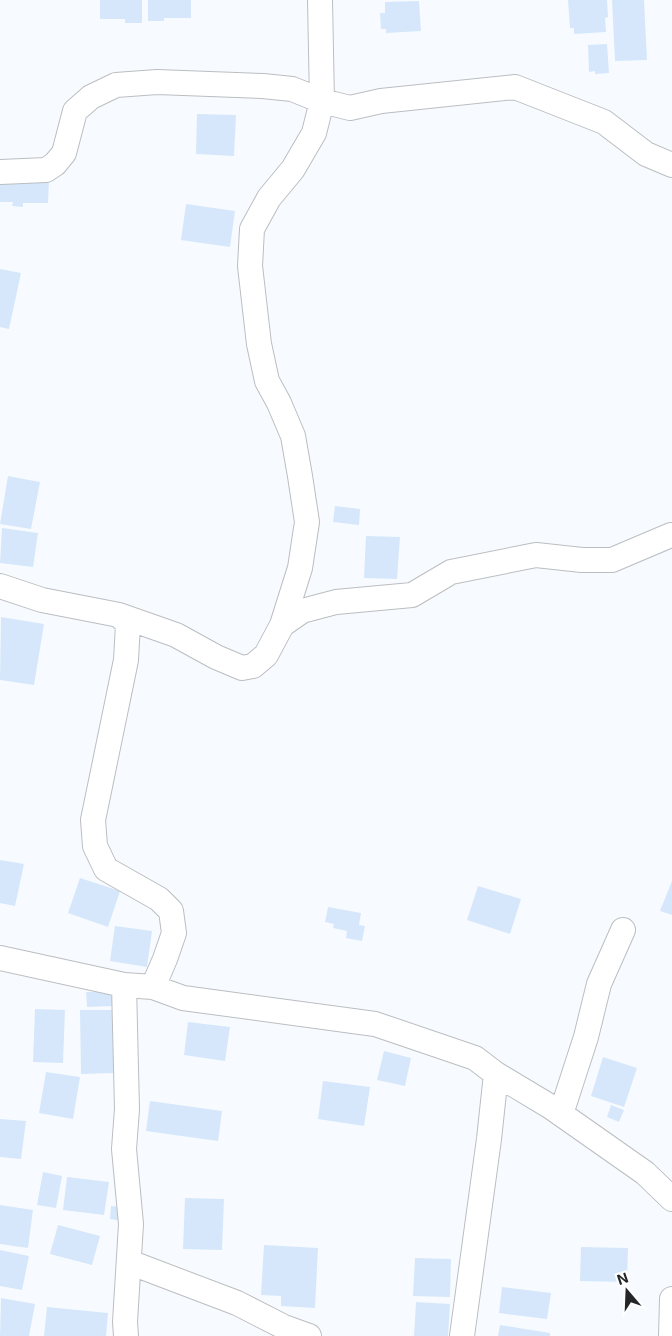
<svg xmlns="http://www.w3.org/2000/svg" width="672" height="1336" viewBox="0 0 672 1336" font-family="Inter,sans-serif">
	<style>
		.building { fill: #d6e7fb }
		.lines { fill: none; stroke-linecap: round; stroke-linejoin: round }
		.street-casing { stroke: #bbbec1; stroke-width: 26 }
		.street { stroke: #fff; stroke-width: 24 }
	</style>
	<rect width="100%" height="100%" fill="#f7fbff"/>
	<!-- building -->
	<path class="building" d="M 100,0 L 142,0 L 142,23 L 125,23 L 125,19 L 100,19 Z
		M 148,0 L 191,0 L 191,18 L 164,18 L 164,21 L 148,21 Z
		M 568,0 L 607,0 L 608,17 L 605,18 L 606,32 L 574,34 L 574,28 L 570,28 Z
		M 612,0 L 644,0 L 647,60 L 615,61 Z
		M 419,1 L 421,31 L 386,33 L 386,29 L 381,29 L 380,13 L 385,13 L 385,2 Z
		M 607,44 L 609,73 L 595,74 L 595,71 L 589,72 L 588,45 Z
		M 197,114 L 236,115 L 234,156 L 196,154 Z
		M 0,179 L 49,181 L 48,203 L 23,203 L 23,207 L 12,206 L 13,202 L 0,202 Z
		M 186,204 L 235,211 L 230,247 L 181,240 Z
		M 0,269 L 21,273 L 9,329 L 0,327 Z
		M 8,476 L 40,482 L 31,529 L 0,524 Z
		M 335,506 L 360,509 L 359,525 L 333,522 Z
		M 2,528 L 38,533 L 33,567 L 0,563 Z
		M 366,536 L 400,537 L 397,579 L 364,578 Z
		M 1,617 L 44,624 L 34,685 L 0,680 Z
		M 0,860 L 24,864 L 15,906 L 0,903 Z
		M 80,878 L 120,891 L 108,927 L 68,913 Z
		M 672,881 L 672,915 L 660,911 Z
		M 478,886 L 521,899 L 510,934 L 467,920 Z
		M 328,907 L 361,913 L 359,925 L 365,926 L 362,941 L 346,938 L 347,931 L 333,928 L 334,924 L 325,922 Z
		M 115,926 L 152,931 L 147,967 L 110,961 Z
		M 86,992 L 113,992 L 114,1006 L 87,1007 Z
		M 35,1009 L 65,1010 L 63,1063 L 33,1062 Z
		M 80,1010 L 114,1010 L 115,1073 L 81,1074 Z
		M 188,1022 L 230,1027 L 225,1061 L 184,1055 Z
		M 384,1051 L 411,1058 L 405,1086 L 377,1080 Z
		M 603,1057 L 637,1068 L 624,1107 L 591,1096 Z
		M 46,1072 L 80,1077 L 73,1119 L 39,1113 Z
		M 323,1081 L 370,1087 L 364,1126 L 318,1119 Z
		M 150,1101 L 222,1111 L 218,1141 L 146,1131 Z
		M 611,1105 L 624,1110 L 619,1122 L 607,1117 Z
		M 0,1119 L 26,1121 L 21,1159 L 0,1157 Z
		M 43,1172 L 62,1176 L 56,1208 L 37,1205 Z
		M 67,1177 L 109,1182 L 104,1215 L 63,1210 Z
		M 185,1198 L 224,1199 L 222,1250 L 183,1249 Z
		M 0,1205 L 33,1210 L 28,1248 L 0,1244 Z
		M 111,1206 L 123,1207 L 122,1221 L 110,1219 Z
		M 58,1225 L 100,1236 L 92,1265 L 50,1254 Z
		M 264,1245 L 318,1248 L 315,1308 L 281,1306 L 281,1296 L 261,1295 Z
		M 581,1247 L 628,1248 L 627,1282 L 580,1281 Z
		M 0,1250 L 29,1256 L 22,1290 L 0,1286 Z
		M 415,1258 L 451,1259 L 450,1297 L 413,1296 Z
		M 502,1287 L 551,1293 L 547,1319 L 499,1313 Z
		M 1,1298 L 35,1304 L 29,1336 L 0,1336 Z
		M 416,1302 L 450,1304 L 448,1336 L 414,1336 Z
		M 47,1307 L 108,1313 L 106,1336 L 44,1336 Z
		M 500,1325 L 550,1333 L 550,1336 L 498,1336 Z"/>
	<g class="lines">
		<defs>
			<path id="street" d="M 0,172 L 46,170 L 55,164 L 64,153 L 75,111 L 91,97 L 116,85 L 157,82 L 263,86 L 292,89 L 322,101 L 350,108 L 381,101 L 515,87 L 604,122 L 646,154 L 672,165
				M 0,586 L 42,600 L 119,615 L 128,624 L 126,660 L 93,820 L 95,846 L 106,869 L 159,899 L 171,911 L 174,933 L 165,959 L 153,987
				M 119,615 L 176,635 L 216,657 L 242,668 L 253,666 L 266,655 L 282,625 L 300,568 L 307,522 L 300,476 L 293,436 L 279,403 L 267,381 L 259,344 L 250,266 L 252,229 L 269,198 L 293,169 L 314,133 L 322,101 L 320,0
				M 282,625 L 302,611 L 336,602 L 412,595 L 451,572 L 536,555 L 582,560 L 612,560 L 671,535
				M 0,958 L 124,985 L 153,987 L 183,998 L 375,1024 L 475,1058 L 496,1074 L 551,1107 L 645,1173 L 672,1199
				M 124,985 L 127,1109 L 124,1149 L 131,1224 L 125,1322 L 126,1336
				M 561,1114 L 586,1037 L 599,984 L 623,930
				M 129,1262 L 237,1303 L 284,1327 L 309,1336
				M 462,1336 L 489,1139 L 496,1074
				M 671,1336 L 672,1299"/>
		</defs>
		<!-- street casing -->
		<use href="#street" class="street-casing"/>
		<!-- street -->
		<use href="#street" class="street"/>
	</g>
	<!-- north arrow -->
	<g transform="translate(627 1291) rotate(341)" stroke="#ffffff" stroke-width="4" paint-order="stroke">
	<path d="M0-4L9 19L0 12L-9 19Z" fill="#242527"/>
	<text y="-8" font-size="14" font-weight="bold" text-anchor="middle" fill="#242527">N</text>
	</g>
</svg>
